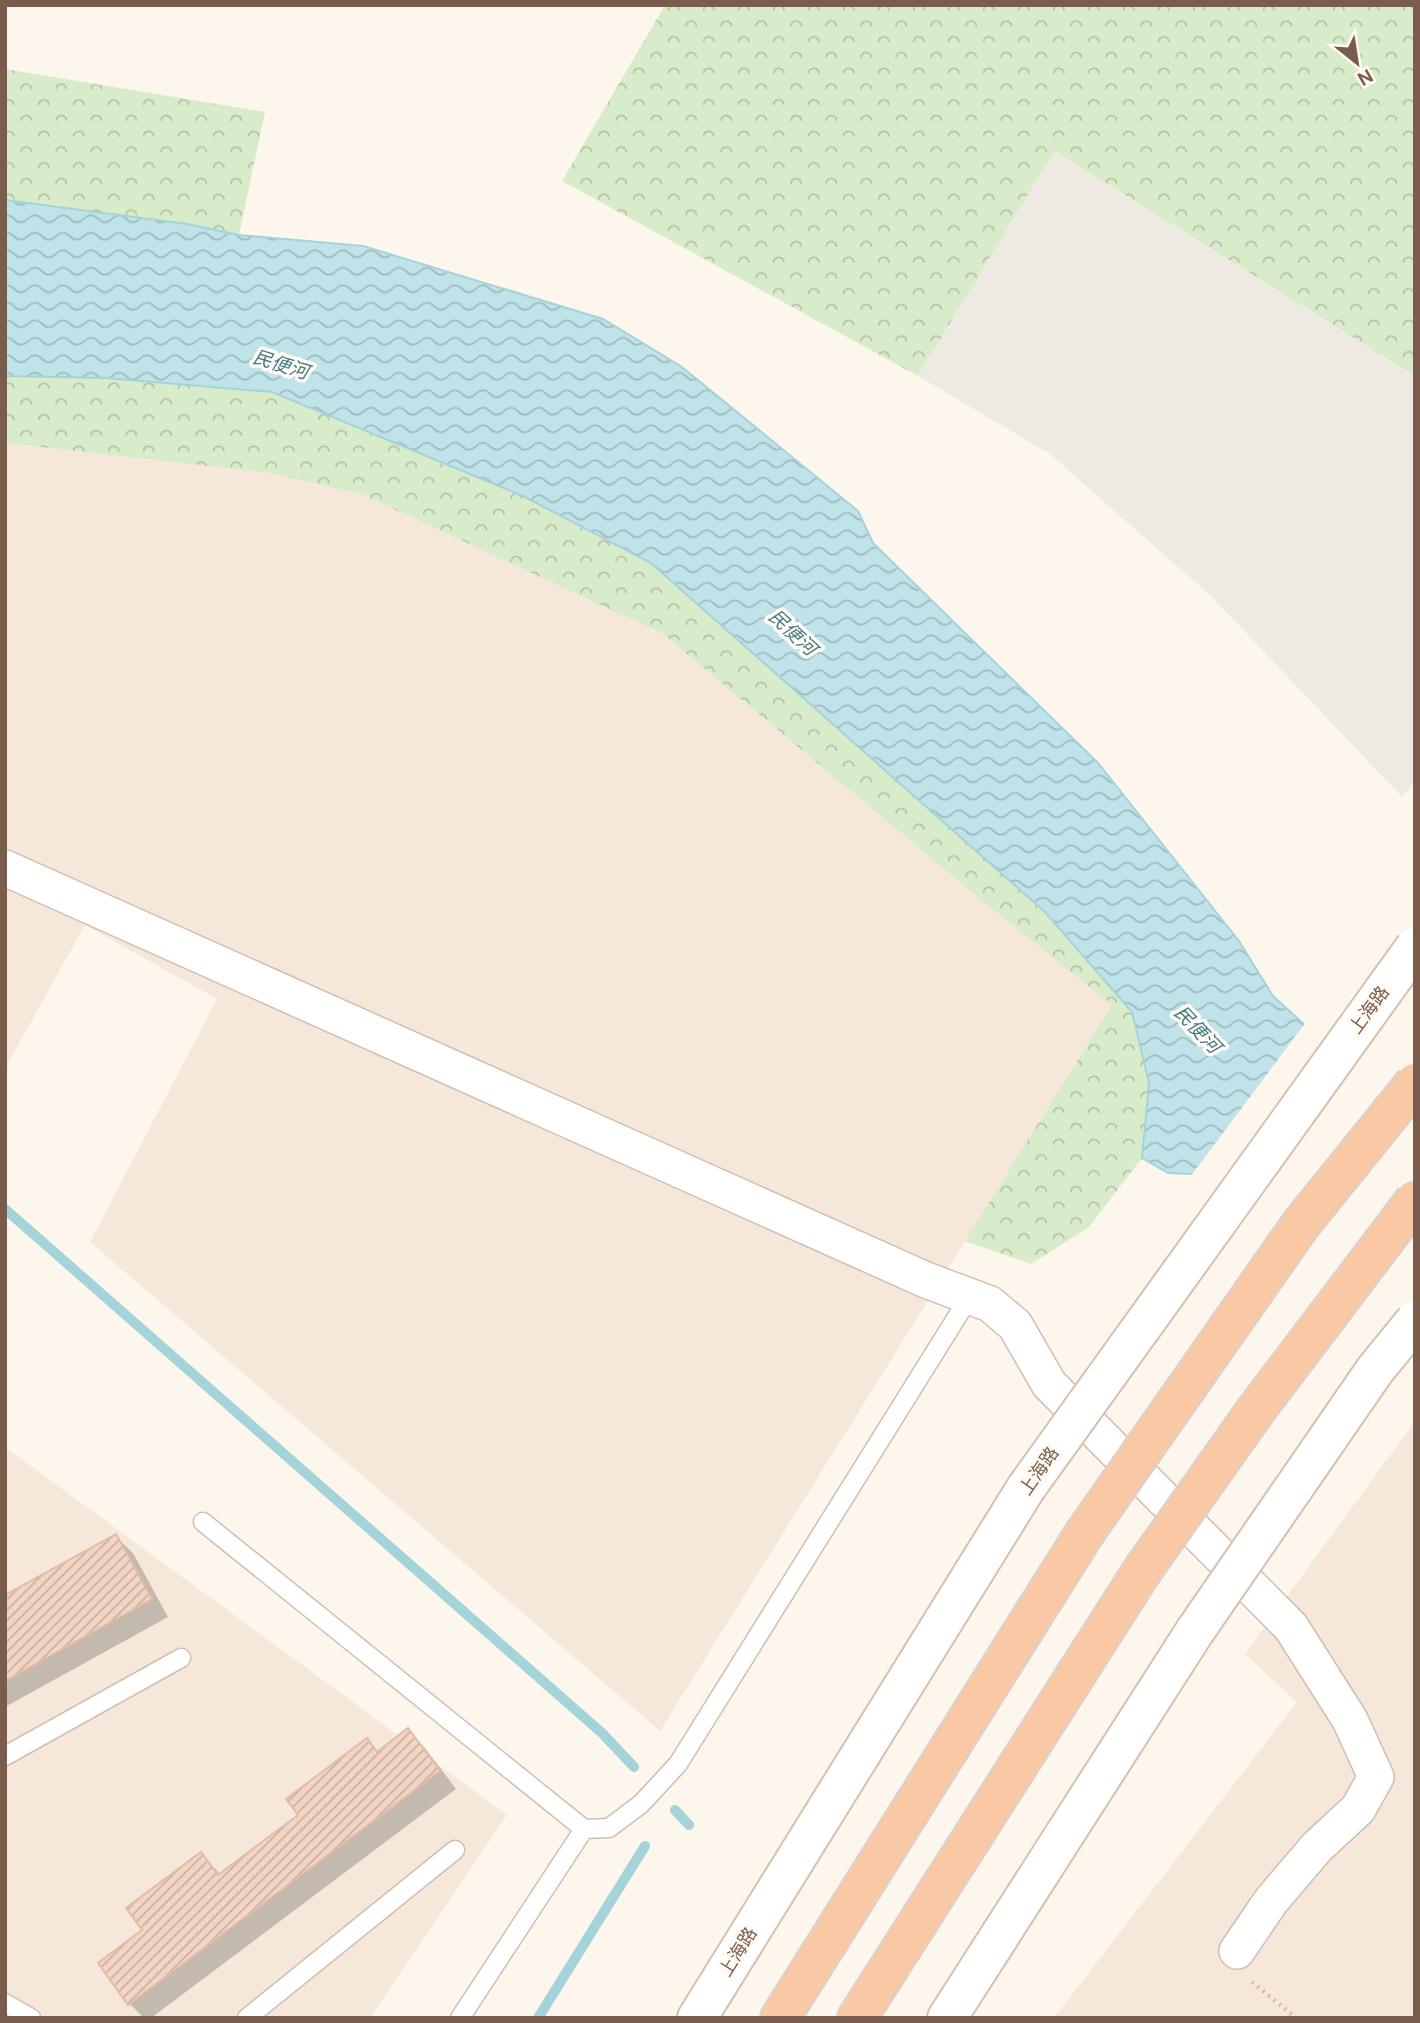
<svg xmlns="http://www.w3.org/2000/svg" width="1420" height="2023" viewBox="0 0 1420 2023" font-family="'DM Sans','Noto Sans SC',sans-serif">
	<style>
		.residential { fill: #f5e8da }
		.industrial { fill: #efe9e4 }
		.forest { fill: url(#forest-crowns) }
		.water { fill: url(#water-waves); stroke: #a5d3da; stroke-width: 2 }
		.pier { fill: #fdf6ec }
		.shadow { fill: #0003 }
		.lines { fill: none; stroke-linecap: round; stroke-linejoin: round }
		.stream { stroke: #a5d3da; stroke-width: 10 }
		.building { fill: url(#building-hatch); stroke: #e6bba3; stroke-width: 2 }
		.service-casing { stroke: #d1beb0; stroke-width: 21 }
		.minor-casing { stroke: #d1beb0; stroke-width: 38 }
		.secondary-casing { stroke: #d6c0b0; stroke-width: 42 }
		.trunk-casing { stroke: #dad1cd; stroke-width: 42 }
		.path { stroke: #d9b8a5; stroke-width: 4.5; stroke-dasharray: 2 5; stroke-linecap: butt }
		.service { stroke: #fff; stroke-width: 18 }
		.minor { stroke: #fff; stroke-width: 35 }
		.secondary { stroke: #fff; stroke-width: 38 }
		.trunk { stroke: #f9c8a4; stroke-width: 38 }
		.secondary-bridge-casing { stroke: #d6c0b0; stroke-width: 42; stroke-linecap: butt }
		.trunk-bridge-casing { stroke: #dad1cd; stroke-width: 42; stroke-linecap: butt }
		.secondary-bridge { stroke: #fff; stroke-width: 38 }
		.trunk-bridge { stroke: #f9c8a4; stroke-width: 38 }
		.labels { text-anchor: middle; stroke-width: 7; stroke-linejoin: round; paint-order: stroke }
		.street-label { font-size: 18px; fill: #7a5c4d; stroke: #fffaf3 }
		.water-label { font-size: 19px; font-style: italic; fill: #437c86; stroke: #fffaf3 }
	</style>
	<defs>
		<pattern id="forest-crowns" width="20" height="18" patternUnits="userSpaceOnUse" patternTransform="scale(1.75)"><rect width="20" height="18" fill="#d8ecc9"/><path d="M2 6a3 3 0 1 1 6 0M12 15a3 3 0 1 1 6 0" fill="none" stroke="#b4c2a5"/></pattern>
		<pattern id="water-waves" width="16" height="10" patternUnits="userSpaceOnUse" patternTransform="scale(1.75)"><rect width="16" height="10" fill="#bfe3e8"/><path d="M0 5q4-4 8 0t8 0" fill="none" stroke="#a0bbbe"/></pattern>
		<pattern id="building-hatch" width="6" height="6" patternUnits="userSpaceOnUse" patternTransform="scale(1.75)"><rect width="6" height="6" fill="#f3d5c3"/><path d="M-1 1l2-2M0 6l6-6M5 7l2-2" fill="none" stroke="#cab0a1"/></pattern>
	</defs>
	<rect width="100%" height="100%" fill="#fdf6ec"/>
	<!-- residential -->
	<path class="residential" d="M 5,443 L 269,473 L 361,494 L 663,634 L 987,905 L 1112,1005 L 660,1731 L 90,1242 L 217,999 L 85,925 L 5,1069 Z
		M 1415,1421 L 1415,2018 L 1054,2018 L 1297,1702 L 1245,1654 Z
		M 5,1447 L 507,1815 L 370,2018 L 5,2018 Z"/>
	<!-- industrial -->
	<path class="industrial" d="M 1053,151 L 1415,376 L 1415,781 L 1402,797 L 1212,597 L 1050,454 L 918,376 Z"/>
	<!-- forest -->
	<path class="forest" d="M 665,5 L 1415,5 L 1415,376 L 1054,151 L 918,376 L 562,181 Z
		M 5,69 L 265,112 L 239,235 L 187,224 L 5,200 Z
		M 5,376 L 106,378 L 272,392 L 523,496 L 651,563 L 1045,913 L 1132,1012 L 1149,1083 L 1142,1158 L 1089,1227 L 1031,1264 L 965,1241 L 1112,1005 L 987,905 L 663,634 L 361,494 L 269,473 L 5,443 Z"/>
	<!-- water -->
	<path class="water" d="M 5,200 L 187,224 L 239,235 L 363,246 L 603,319 L 682,367 L 858,511 L 873,543 L 1098,763 L 1239,941 L 1273,996 L 1415,1125 L 1192,1174 L 1168,1173 L 1142,1158 L 1149,1083 L 1132,1012 L 1045,912 L 651,563 L 523,496 L 272,392 L 106,378 L 5,376 Z"/>
	<!-- pier -->
	<path class="pier" d="M 1306,1022 L 1415,1121 L 1415,1367 L 1190,1177 Z"/>
	<!-- shadow -->
	<path class="shadow" d="M 115,1536 L 133,1553 L 168,1617 L 5,1707 L 5,1597 Z
		M 408,1731 L 425,1748 L 456,1789 L 151,2018 L 144,2018 L 130,2004 L 100,1964 L 145,1930 L 201,1854 L 221,1875 L 300,1815 L 367,1740 L 379,1753 Z"/>
	<g class="lines">
		<!-- stream -->
		<path class="stream" d="M 5,1209 L 602,1733 L 634,1767
			M 675,1810 L 689,1825
			M 538,2018 L 645,1846"/>
	</g>
	<!-- building -->
	<path class="building" d="M 116,1534 L 152,1599 L 5,1681 L 5,1595 Z
		M 408,1728 L 440,1771 L 128,2005 L 98,1963 L 142,1930 L 126,1908 L 201,1852 L 218,1875 L 298,1815 L 286,1799 L 367,1738 L 377,1752 Z"/>
	<g class="lines">
		<defs>
			<path id="service" d="M 203,1522 L 584,1829 L 609,1828 L 641,1804 L 678,1764 L 970,1296
				M 5,1756 L 181,1658
				M 5,2003 L 31,2018
				M 247,2018 L 455,1850
				M 460,2018 L 584,1829"/>
			<path id="minor" d="M 5,868 L 926,1280 L 990,1304 L 1015,1325 L 1049,1384 L 1291,1627 L 1350,1720 L 1376,1777 L 1358,1809 L 1317,1847 L 1271,1901 L 1237,1951"/>
			<path id="secondary" d="M 697,2018 L 1026,1488
				M 947,2018 L 1195,1631"/>
			<path id="trunk" d="M 780,2018 L 1084,1534
				M 857,2018 L 1142,1571"/>
		</defs>
		<!-- service casing -->
		<use href="#service" class="service-casing"/>
		<!-- minor casing -->
		<use href="#minor" class="minor-casing"/>
		<!-- secondary casing -->
		<use href="#secondary" class="secondary-casing"/>
		<!-- trunk casing -->
		<use href="#trunk" class="trunk-casing"/>
		<!-- path -->
		<path class="path" d="M 1252,1982 L 1296,2018"/>
		<!-- service -->
		<use href="#service" class="service"/>
		<!-- minor -->
		<use href="#minor" class="minor"/>
		<!-- secondary -->
		<use href="#secondary" class="secondary"/>
		<!-- trunk -->
		<use href="#trunk" class="trunk"/>
		<defs>
			<path id="secondary-bridge" d="M 1026,1488 L 1415,947
				M 1195,1631 L 1375,1370 L 1415,1321"/>
			<path id="trunk-bridge" d="M 1084,1534 L 1301,1224 L 1415,1083
				M 1142,1571 L 1256,1410 L 1415,1200"/>
		</defs>
		<!-- secondary-bridge casing -->
		<use href="#secondary-bridge" class="secondary-bridge-casing"/>
		<!-- trunk-bridge casing -->
		<use href="#trunk-bridge" class="trunk-bridge-casing"/>
		<!-- secondary-bridge -->
		<use href="#secondary-bridge" class="secondary-bridge"/>
		<!-- trunk-bridge -->
		<use href="#trunk-bridge" class="trunk-bridge"/>
	</g>
	<g class="labels">
		<!-- street labels -->
		<g class="street-label">
			<text transform="translate(1369 1010) rotate(-54)" y="6">上海路</text>
			<text transform="translate(1039 1471) rotate(-55)" y="6">上海路</text>
			<text transform="translate(738 1952) rotate(-58)" y="6">上海路</text>
		</g>
		<!-- water labels -->
		<g class="water-label">
			<text transform="translate(281 364) rotate(17)" y="7">民便河</text>
			<text transform="translate(793 632) rotate(43)" y="7">民便河</text>
			<text transform="translate(1198 1029) rotate(46)" y="7">民便河</text>
		</g>
	</g>
	<!-- border -->
	<rect width="1420" height="2023" fill="none" stroke="#7a5c4d" stroke-width="14"/>
	<!-- north arrow -->
	<g transform="translate(1357 63) rotate(150)" stroke="#fffaf3" stroke-width="5" paint-order="stroke">
	<path d="M0-5L12 26L0 18L-12 26Z" fill="#7a5c4d"/>
	<text y="-10" font-size="19" font-weight="bold" text-anchor="middle" fill="#7a5c4d">N</text>
	</g>
</svg>
